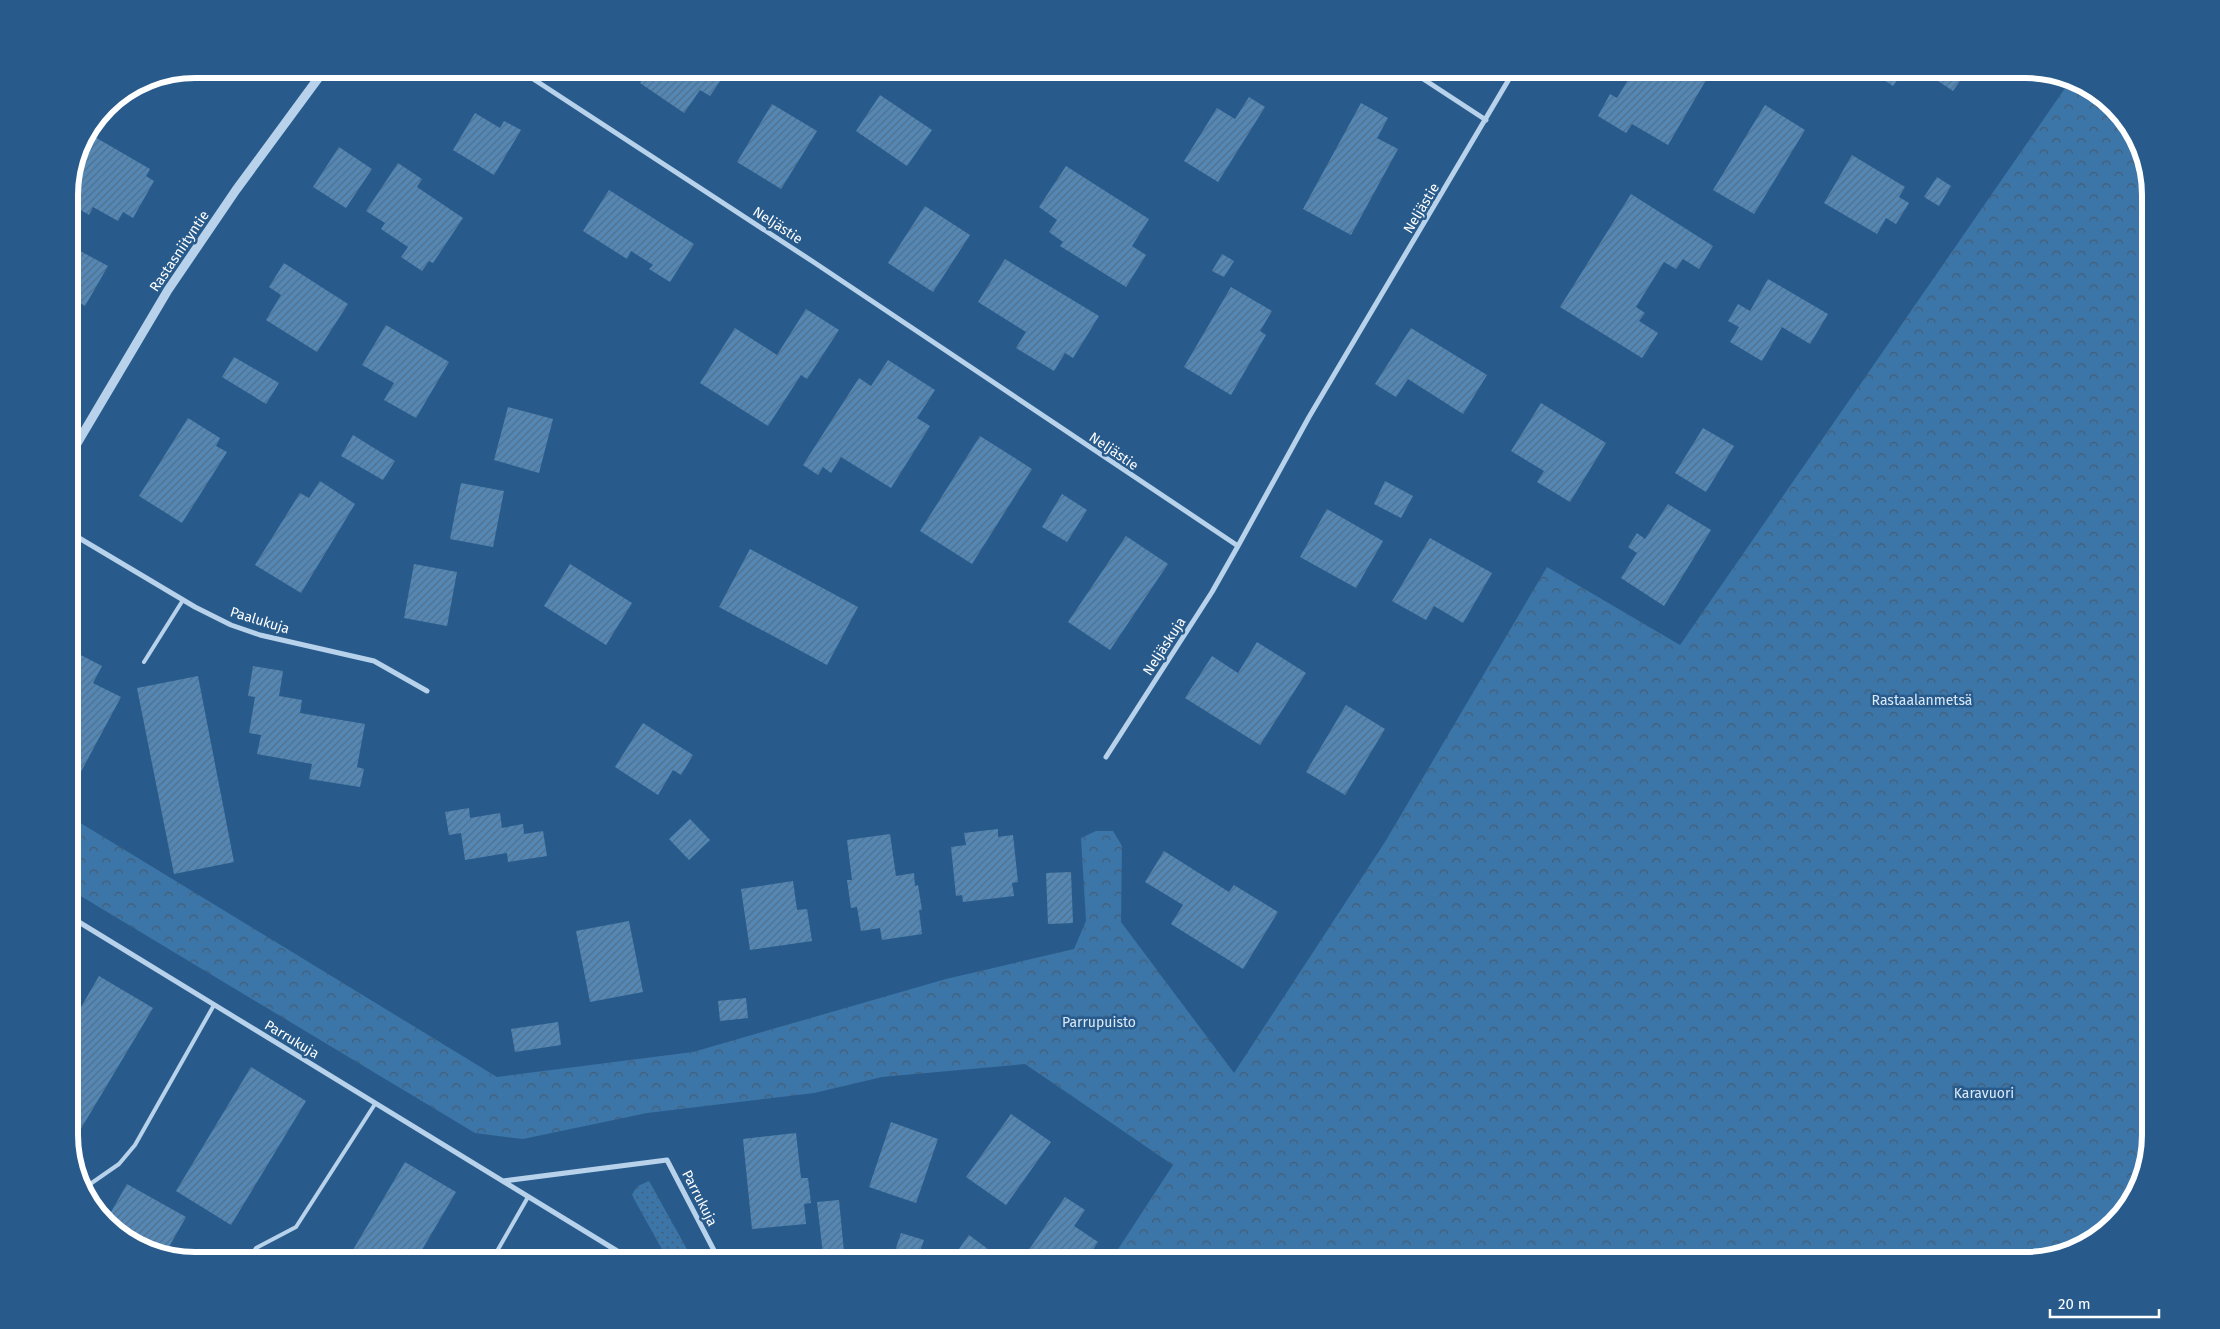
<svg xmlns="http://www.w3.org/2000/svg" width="2220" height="1329" viewBox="0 0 2220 1329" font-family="'Fira Sans',sans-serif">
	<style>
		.grass { fill: url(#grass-dots) }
		.forest { fill: url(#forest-crowns) }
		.building { fill: url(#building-hatch) }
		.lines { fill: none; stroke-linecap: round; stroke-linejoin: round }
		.service { stroke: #b7d2ea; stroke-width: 4 }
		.minor { stroke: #b7d2ea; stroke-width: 5 }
		.tertiary { stroke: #b7d2ea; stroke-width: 9 }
		.labels { text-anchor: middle; stroke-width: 5; stroke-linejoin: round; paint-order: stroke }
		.street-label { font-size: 14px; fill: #fff; stroke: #285b8b }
		.park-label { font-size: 14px; fill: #dbeaf8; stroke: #285b8b }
		.rim { fill: none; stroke: #fff; stroke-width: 6 }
	</style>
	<defs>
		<pattern id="grass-dots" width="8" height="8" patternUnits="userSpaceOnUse" patternTransform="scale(1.25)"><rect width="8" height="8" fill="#3c75a8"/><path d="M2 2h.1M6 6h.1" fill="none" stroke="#455e75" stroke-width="1.8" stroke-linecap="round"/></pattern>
		<pattern id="forest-crowns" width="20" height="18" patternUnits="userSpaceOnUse" patternTransform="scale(1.25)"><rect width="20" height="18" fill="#3c75a8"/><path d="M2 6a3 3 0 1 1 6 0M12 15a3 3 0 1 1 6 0" fill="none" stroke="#455e75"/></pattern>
		<pattern id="building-hatch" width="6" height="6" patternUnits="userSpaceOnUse" patternTransform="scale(1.25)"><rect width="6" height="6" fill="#5587b4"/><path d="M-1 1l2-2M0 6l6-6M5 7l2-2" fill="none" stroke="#516f8a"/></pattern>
	</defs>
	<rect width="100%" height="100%" fill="#285b8b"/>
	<!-- grass -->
	<path class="grass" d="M 649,1181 L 693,1260 L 668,1260 L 634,1199 L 632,1194 L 638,1186 Z"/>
	<!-- forest -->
	<path class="forest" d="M 2070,81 L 2088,86 L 2134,132 L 2151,187 L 2151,1134 L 2134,1197 L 2088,1243 L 2025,1260 L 1111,1260 L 1173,1165 L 1025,1064 L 882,1077 L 814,1093 L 647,1113 L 523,1139 L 475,1133 L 69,889 L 69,816 L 497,1077 L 693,1052 L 946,979 L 1074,949 L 1086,921 L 1081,838 L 1096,831 L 1113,831 L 1122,846 L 1121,922 L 1234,1073 L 1385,842 L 1547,567 L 1680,645 Z"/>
	<!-- building -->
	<path class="building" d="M 650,69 L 728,69 L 710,96 L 700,90 L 684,113 L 640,83 Z
		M 1040,69 L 1064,69 L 1056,80 Z
		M 1631,69 L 1686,69 L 1706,80 L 1668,145 L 1632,124 L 1626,133 L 1598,116 L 1610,94 L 1617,98 L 1634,70 Z
		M 1868,69 L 1905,69 L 1893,86 Z
		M 1920,69 L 1968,69 L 1953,91 Z
		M 880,95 L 932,130 L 907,166 L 856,131 Z
		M 1249,97 L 1265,107 L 1218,182 L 1184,161 L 1217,108 L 1235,119 Z
		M 1361,103 L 1388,118 L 1377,138 L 1398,149 L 1351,235 L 1303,209 Z
		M 772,104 L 817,131 L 781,189 L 737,162 Z
		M 1765,105 L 1805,130 L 1754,214 L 1713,190 Z
		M 475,113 L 500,128 L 504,121 L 521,130 L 494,175 L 453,150 Z
		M 88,133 L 150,169 L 146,176 L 154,181 L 133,218 L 123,212 L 118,221 L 93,207 L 89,215 L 69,203 L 69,187 L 78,146 Z
		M 339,147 L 372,169 L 346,208 L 313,187 Z
		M 1852,155 L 1905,187 L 1899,197 L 1909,203 L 1896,224 L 1886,218 L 1877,234 L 1824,203 Z
		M 398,163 L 422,179 L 417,187 L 463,218 L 433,263 L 429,261 L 422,271 L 401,257 L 408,247 L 381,229 L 385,223 L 366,211 Z
		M 1066,166 L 1149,219 L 1132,246 L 1146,255 L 1126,287 L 1060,246 L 1063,242 L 1049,232 L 1057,220 L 1039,207 Z
		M 1937,177 L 1951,186 L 1939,206 L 1924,197 Z
		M 609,190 L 694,244 L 670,282 L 649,269 L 653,265 L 631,251 L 627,259 L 583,231 Z
		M 1631,194 L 1713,246 L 1699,269 L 1683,259 L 1676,269 L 1664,262 L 1636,307 L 1645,313 L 1639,321 L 1658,333 L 1642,358 L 1560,307 Z
		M 925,206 L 970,235 L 933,292 L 888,263 Z
		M 69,245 L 108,266 L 85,306 L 69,296 Z
		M 1222,254 L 1234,261 L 1224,277 L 1212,271 Z
		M 1005,259 L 1099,316 L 1073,358 L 1065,353 L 1054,371 L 1016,348 L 1026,332 L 978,302 Z
		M 284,263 L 348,304 L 317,352 L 266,320 L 281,295 L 269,287 Z
		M 1768,279 L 1828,314 L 1810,344 L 1782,327 L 1762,361 L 1730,342 L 1739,327 L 1728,321 L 1738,304 L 1750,311 Z
		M 1231,287 L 1272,311 L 1260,331 L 1266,335 L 1231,395 L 1184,367 Z
		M 806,309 L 839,330 L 807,379 L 801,375 L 768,426 L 700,383 L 735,328 L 777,355 Z
		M 386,325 L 449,362 L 416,418 L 384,400 L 394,383 L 362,365 Z
		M 1411,328 L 1487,375 L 1463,414 L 1408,379 L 1396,397 L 1375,384 Z
		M 234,357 L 279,383 L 266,404 L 222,377 Z
		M 888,360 L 935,390 L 917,418 L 930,426 L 891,488 L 841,457 L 831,473 L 823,467 L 818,475 L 803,465 L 859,378 L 871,386 Z
		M 1541,403 L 1606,443 L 1570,502 L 1537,482 L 1544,471 L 1511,451 Z
		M 508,407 L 553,419 L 539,473 L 494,460 Z
		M 188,418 L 220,438 L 216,446 L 227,452 L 182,523 L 139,496 Z
		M 1703,428 L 1734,446 L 1706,492 L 1675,473 Z
		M 353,435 L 395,461 L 383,480 L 341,456 Z
		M 980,436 L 1032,469 L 972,564 L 920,531 Z
		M 320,481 L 355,504 L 301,593 L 255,565 L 300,493 L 309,498 Z
		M 1385,481 L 1413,496 L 1401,518 L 1374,504 Z
		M 461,483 L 504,491 L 493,547 L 450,539 Z
		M 1062,494 L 1087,510 L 1067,542 L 1042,527 Z
		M 1668,504 L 1711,530 L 1664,606 L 1621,578 L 1637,553 L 1628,547 L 1637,533 L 1645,539 Z
		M 1327,509 L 1383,541 L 1356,588 L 1300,557 Z
		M 1126,536 L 1168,564 L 1110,650 L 1068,622 Z
		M 1430,538 L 1492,573 L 1463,623 L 1434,606 L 1426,620 L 1392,601 Z
		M 750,549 L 858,607 L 827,665 L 719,607 Z
		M 414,564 L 457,572 L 447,626 L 404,618 Z
		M 570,564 L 632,603 L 606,645 L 544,606 Z
		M 1257,642 L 1306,673 L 1260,745 L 1185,698 L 1212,656 L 1238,673 Z
		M 71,650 L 102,666 L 93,683 L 121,697 L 76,781 L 69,778 L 69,654 Z
		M 253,666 L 283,671 L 279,696 L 302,700 L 300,713 L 365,724 L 357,767 L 364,769 L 360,787 L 309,779 L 312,764 L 257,754 L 261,735 L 249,733 L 255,697 L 248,696 Z
		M 198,676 L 234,862 L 174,874 L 137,688 Z
		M 1346,705 L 1385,729 L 1345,795 L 1306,772 Z
		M 643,723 L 693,755 L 681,775 L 673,770 L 658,795 L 615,767 Z
		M 469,808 L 470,818 L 500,813 L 502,828 L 523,824 L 524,834 L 543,831 L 547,856 L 508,862 L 507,853 L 465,860 L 461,833 L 449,835 L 445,812 Z
		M 690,819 L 710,840 L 689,860 L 669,839 Z
		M 998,829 L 998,837 L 1013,835 L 1018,882 L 1012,883 L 1014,896 L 963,902 L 962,895 L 956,896 L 951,847 L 966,845 L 964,833 Z
		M 890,834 L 896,876 L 914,873 L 915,886 L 918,885 L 922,910 L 919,910 L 922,934 L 882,940 L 880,928 L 861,931 L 857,907 L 851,908 L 847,880 L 852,880 L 847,840 Z
		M 1164,851 L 1229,892 L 1234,885 L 1278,912 L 1243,969 L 1171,924 L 1183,905 L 1145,882 Z
		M 1071,872 L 1073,923 L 1048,924 L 1046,873 Z
		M 793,881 L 797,910 L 807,909 L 812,941 L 750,950 L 741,889 Z
		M 629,921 L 643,992 L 590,1002 L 576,931 Z
		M 99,976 L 153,1008 L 79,1132 L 69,1126 L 69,1028 Z
		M 746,998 L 748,1018 L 720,1021 L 718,1001 Z
		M 558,1022 L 561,1045 L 515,1052 L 511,1029 Z
		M 251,1067 L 306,1101 L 231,1225 L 176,1191 Z
		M 1011,1114 L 1051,1142 L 1006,1205 L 966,1177 Z
		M 891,1122 L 938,1139 L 916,1203 L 869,1187 Z
		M 796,1133 L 801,1178 L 808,1178 L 811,1203 L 804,1204 L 806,1224 L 752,1229 L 743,1139 Z
		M 405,1162 L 456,1192 L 416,1260 L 347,1260 Z
		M 127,1184 L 186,1217 L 166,1252 L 132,1243 L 107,1219 Z
		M 1065,1197 L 1085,1210 L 1074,1226 L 1098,1242 L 1086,1260 L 1022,1260 Z
		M 839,1200 L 844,1252 L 823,1254 L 817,1202 Z
		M 901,1233 L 924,1240 L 917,1260 L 892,1260 Z
		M 969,1235 L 996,1255 L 992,1260 L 951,1260 Z"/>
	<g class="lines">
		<!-- service -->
		<path class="service" d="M 144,662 L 183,600
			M 69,926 L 74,919
			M 83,1189 L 119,1164 L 135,1145 L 214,1005
			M 248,1260 L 256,1248 L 296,1227 L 375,1104
			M 492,1260 L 528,1197"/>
		<!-- minor -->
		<path class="minor" d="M 518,69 L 815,263 L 1238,546 L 1309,417 L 1515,69
			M 1408,69 L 1486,120
			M 69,532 L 195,607 L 231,625 L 260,635 L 374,661 L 427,691
			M 1106,757 L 1212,592 L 1238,546
			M 69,916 L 632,1260
			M 503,1181 L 667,1160 L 719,1260"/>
		<!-- tertiary -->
		<path class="tertiary" d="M 69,457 L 168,290 L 236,190 L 325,69"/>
	</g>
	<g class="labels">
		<!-- street labels -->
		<g class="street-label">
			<text transform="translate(1421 208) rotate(-59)" y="5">Neljästie</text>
			<text transform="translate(778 225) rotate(33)" y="5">Neljästie</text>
			<text transform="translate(179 251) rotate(-56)" y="5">Rastasniityntie</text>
			<text transform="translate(1114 451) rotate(34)" y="5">Neljästie</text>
			<text transform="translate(260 620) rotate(17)" y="5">Paalukuja</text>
			<text transform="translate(1164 646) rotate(-57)" y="5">Neljäskuja</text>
			<text transform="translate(292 1039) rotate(31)" y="5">Parrukuja</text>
			<text transform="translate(700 1198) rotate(63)" y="5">Parrukuja</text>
		</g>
		<!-- park labels -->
		<g class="park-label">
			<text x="1922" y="705">Rastaalanmetsä</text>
			<text x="1099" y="1027">Parrupuisto</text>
			<text x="1984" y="1098">Karavuori</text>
		</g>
	</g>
	<!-- crop -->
	<path d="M0 0H2220V1329H0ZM195 78H2025A117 117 0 0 1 2142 195V1135A117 117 0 0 1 2025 1252H195A117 117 0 0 1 78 1135V195A117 117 0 0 1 195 78Z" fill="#285b8b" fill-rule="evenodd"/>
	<path class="rim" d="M195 78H2025A117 117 0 0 1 2142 195V1135A117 117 0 0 1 2025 1252H195A117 117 0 0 1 78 1135V195A117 117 0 0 1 195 78Z"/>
	<!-- scale -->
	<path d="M2050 1309v8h109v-8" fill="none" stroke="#ffffff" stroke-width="2.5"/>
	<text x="2058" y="1309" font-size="15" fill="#ffffff" stroke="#285b8b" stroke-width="4" paint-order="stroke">20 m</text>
</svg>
